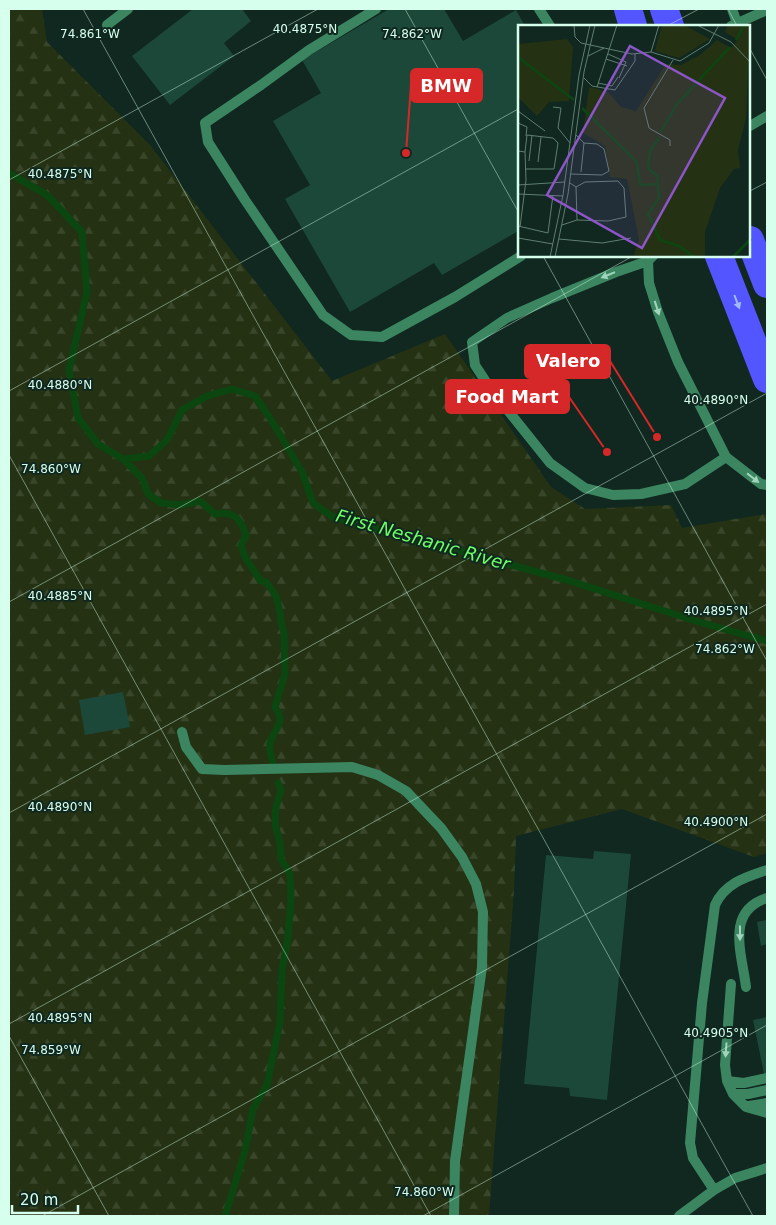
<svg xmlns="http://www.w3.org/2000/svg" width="776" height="1225" viewBox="0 0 776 1225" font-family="'DejaVu Sans',sans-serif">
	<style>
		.forest { fill: url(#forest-firs) }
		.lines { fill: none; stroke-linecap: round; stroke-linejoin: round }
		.stream { stroke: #0b4611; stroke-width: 7 }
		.building { fill: #1c483a }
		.lane { stroke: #3b8661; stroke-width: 10 }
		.street { stroke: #3b8661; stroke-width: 10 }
		.highway { stroke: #5355fe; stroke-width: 28 }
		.oneway { fill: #a0d5bd }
		.oneway2 { fill: #a2bbf4 }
		.ticks { fill: none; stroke: #d7ffee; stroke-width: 1; stroke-opacity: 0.45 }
		.labels { text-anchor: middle; stroke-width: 4; stroke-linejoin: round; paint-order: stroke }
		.water-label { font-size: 18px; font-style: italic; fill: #70fe66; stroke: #10281f }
		.inset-river { fill: none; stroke: #0b4611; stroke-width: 2.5 }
		.inset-road { fill: none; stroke: #607e72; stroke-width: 1 }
		.view { fill: #8d56c8; fill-opacity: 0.15; stroke: #8d56c8; stroke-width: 2.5 }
		.inset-edge { fill: none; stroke: #d7ffee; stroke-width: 2.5 }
		.ticks-label { font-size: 12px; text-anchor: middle; fill: #d7ffee; stroke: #10281f; stroke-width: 4; stroke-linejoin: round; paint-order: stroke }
		.leader { fill: none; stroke: #d62828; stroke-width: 2 }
		.callout-dot { fill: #d62828; stroke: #10281f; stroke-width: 2 }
		.callout { fill: #d62828; stroke: #d62828; stroke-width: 2 }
		.callout-label { font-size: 18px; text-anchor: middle; font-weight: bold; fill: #fff }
	</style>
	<defs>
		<pattern id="forest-firs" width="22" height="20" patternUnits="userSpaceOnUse" patternTransform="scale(1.25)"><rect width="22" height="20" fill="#243213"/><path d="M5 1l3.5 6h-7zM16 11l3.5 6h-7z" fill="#39462a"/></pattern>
	</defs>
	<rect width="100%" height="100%" fill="#10281f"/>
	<!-- forest -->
	<path class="forest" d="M 9,9 L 42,9 L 47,42 L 150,145 L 332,381 L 445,334 L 551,487 L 585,509 L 671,505 L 682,528 L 765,514 L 767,519 L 767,853 L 754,857 L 622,809 L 516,836 L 514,890 L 489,1216 L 9,1216 Z"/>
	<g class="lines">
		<!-- stream -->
		<path class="stream" d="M 9,173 L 47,195 L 82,232 L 87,292 L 69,370 L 78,418 L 98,444 L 123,459 L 149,456 L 167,440 L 182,410 L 207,396 L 232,389 L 255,396 L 270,418 L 302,472 L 313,503 L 333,517 L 567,580 L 699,622 L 767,641
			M 123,459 L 142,478 L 148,494 L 161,503 L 181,505 L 200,501 L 215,514 C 234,511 240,518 246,535 L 241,546 L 245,557 L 260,580 L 267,583 L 276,596 L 280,612 L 281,622 L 284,633 L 285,674 L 275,707 C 286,722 276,727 271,740 C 268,748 271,756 273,764
			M 225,1216 L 245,1151 L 253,1109 L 267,1085 L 280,1022 L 282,970 L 288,937 L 291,901 L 290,874 L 281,859 L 280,843 L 275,824 L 276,807 L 281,790 L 278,783"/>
	</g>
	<!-- building -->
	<path class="building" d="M 193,9 L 242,9 L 251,21 L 224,43 L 234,56 L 170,105 L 132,56 Z
		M 389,9 L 444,9 L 463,41 L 516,10 L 525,26 L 520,26 L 520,230 L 442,275 L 434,263 L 350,312 L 285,199 L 310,185 L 273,121 L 321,93 L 302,60 Z
		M 123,692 L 130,727 L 85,735 L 79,700 Z
		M 594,851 L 631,854 L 607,1100 L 570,1096 L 569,1088 L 524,1084 L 546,855 L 593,859 Z
		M 767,920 L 767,944 L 761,946 L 757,922 Z
		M 767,1017 L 767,1073 L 764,1074 L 753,1020 Z"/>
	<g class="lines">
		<!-- lane -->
		<path class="lane" d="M 376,9 L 309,50 L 261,85 L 205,123 L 208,142 L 245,200 L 323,315 L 351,335 L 382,337 L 455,297 L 521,256
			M 539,9 L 550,26
			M 732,9 L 737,23
			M 107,25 L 128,9
			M 731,26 L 767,10
			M 653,256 L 648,261 L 616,272 L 552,298 L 507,318 L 472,342 L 475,365 L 490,388 L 550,463 L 585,488 L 613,495 L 641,494 L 685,484 L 726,457 L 761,484 L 767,485
			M 648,261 L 649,283 L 658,312 L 678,362 L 726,457
			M 182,732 L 186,747 L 202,769 L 224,770 L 352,767 L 378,775 L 406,791 L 441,828 L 462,857 L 476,884 L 483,912 L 482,967 L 455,1161 L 454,1216
			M 731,984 L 725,1065 L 727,1081 L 733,1094 L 746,1107 L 767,1113
			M 746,987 C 742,954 725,911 767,898
			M 727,1081 L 744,1083 L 767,1078
			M 733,1094 L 748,1094 L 767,1090
			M 749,1106 L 767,1103
			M 714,1190 L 693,1158 L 690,1143 L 702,1003 L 715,905 C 725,883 746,877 767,870
			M 679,1216 L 714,1190 L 735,1178 L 767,1168"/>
		<!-- street -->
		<path class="street" d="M 750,126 L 767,116"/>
		<!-- highway -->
		<path class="highway" d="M 628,9 L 633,26
			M 664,9 L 670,26
			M 750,240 L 767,284
			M 719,256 L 767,379"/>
	</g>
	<!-- one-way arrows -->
	<defs><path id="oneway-solid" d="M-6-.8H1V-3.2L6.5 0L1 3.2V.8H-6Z" transform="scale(1.25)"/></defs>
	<g class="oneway">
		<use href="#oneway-solid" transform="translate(608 275) rotate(158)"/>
		<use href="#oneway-solid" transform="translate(657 308) rotate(72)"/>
		<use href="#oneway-solid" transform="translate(753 478) rotate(38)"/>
		<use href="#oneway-solid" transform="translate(740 933) rotate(90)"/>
		<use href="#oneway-solid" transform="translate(726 1050) rotate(94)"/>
	</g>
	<use class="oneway2" href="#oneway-solid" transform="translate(737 302) rotate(69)"/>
	<!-- ticks -->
	<path class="ticks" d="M 83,9 L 753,1216M 405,9 L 520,215M 728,9 L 737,26M 667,26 L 699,9M 750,49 L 767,80M 9,180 L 318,9M 750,191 L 767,182M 543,256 L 767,661M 9,391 L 520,108M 9,455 L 431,1216M 9,602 L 633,256M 9,813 L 767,393M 9,1024 L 767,604M 9,1036 L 109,1216M 42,1216 L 767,814M 423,1216 L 767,1025"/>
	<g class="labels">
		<!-- water labels -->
		<g class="water-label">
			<text transform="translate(423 540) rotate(16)" y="6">First Neshanic River</text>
		</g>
	</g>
	<!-- overview -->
	<g transform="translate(518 25)">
		<rect width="232" height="232" fill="#10281f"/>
		<path d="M 144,0 L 166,0 L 192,14 L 161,33 L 137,26 Z" fill="#243213"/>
		<path d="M 210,0 L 232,0 L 228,93 L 220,125 L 222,143 L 216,144 L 202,163 L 187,207 L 187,232 L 115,232 L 121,215 L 109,154 L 92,152 L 87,121 L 65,108 L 71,62 L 90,67 L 103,82 L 118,86 L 148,39 L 163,40 L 182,30 L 199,15 L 213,23 L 220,15 L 207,7 ZM 49,14 L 55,22 L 51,76 L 31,77 L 19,91 L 0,72 L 0,19 Z" fill="#243213"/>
		<path class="inset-river" d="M 218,15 L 226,0M 0,32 L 56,75M 64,83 L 119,137 L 122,160 L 140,159 L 141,173 L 130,189 L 142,215 L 161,221 L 176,232M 143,107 L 159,79 L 212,22M 140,158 L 139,151 L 130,143 L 132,126 L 142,112M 215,232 L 233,214"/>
		<path class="inset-road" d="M 56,0 L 57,12 L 63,18 L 114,29 L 133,27 L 162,36 L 191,18 L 201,0M 179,0 L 213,17 L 233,38M 133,27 L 141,0M 90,29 L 108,37 L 101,53M 70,31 L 86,23M 88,34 L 109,41M 66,53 L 74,61 L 97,65 L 117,36 L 117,29M 80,58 L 94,61 L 100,52M 79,62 L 99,0M 35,82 L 43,83 L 40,103 L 52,118M 0,86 L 27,106M 0,98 L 9,102 L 8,111M 152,121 L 152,115 L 131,103 L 126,83 L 155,35M 0,126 L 7,127 L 8,155 L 2,202M 7,127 L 9,110 L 35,113 L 40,118 L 36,144 L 7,144M 11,136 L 14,110M 20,137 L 23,112M 63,147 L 66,118M 53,149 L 84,150 L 91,146 L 86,124 L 79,119 L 66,118 L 58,110M 0,160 L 47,157M 58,162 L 67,157 L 100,156 L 106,163 L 108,192 L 90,196 L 59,195M 0,169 L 45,171M 44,200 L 59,195 L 58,162 L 52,158M 0,201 L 30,208M 30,208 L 35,170M 0,213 L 35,219M 41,214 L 84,218 L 113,213M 32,232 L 45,170 L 61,50 L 72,0M 37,232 L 50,169 L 66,47 L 77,0M 50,232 L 66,232"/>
		<path class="view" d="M 112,21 L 207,73 L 124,223 L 29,170 Z"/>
		<rect width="232" height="232" class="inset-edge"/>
	</g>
	<g class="ticks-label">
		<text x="305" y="33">40.4875°N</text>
		<text x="90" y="38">74.861°W</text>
		<text x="412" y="38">74.862°W</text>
		<text x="60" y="178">40.4875°N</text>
		<text x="60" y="389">40.4880°N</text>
		<text x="716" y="404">40.4890°N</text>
		<text x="51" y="473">74.860°W</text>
		<text x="60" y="600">40.4885°N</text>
		<text x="716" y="615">40.4895°N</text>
		<text x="725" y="653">74.862°W</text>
		<text x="60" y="811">40.4890°N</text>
		<text x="716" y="826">40.4900°N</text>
		<text x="60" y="1022">40.4895°N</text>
		<text x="716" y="1037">40.4905°N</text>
		<text x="51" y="1054">74.859°W</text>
		<text x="424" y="1196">74.860°W</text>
	</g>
	<!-- callouts -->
	<path class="leader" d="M406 153L411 85M657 437L610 361M607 452L569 397"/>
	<g class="callout-dot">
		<circle cx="406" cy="153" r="5"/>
		<circle cx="657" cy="437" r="5"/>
		<circle cx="607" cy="452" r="5"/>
	</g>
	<g class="callout">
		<rect x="411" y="69" width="71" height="33" rx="5"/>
		<rect x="525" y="345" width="85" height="33" rx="5"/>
		<rect x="446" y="380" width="123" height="33" rx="5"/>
	</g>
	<g class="callout-label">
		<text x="446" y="92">BMW</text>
		<text x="568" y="367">Valero</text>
		<text x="507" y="403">Food Mart</text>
	</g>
	<!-- border -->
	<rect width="776" height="1225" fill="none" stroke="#d7ffee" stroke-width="20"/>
	<!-- scale -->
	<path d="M12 1205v8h66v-8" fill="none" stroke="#d7ffee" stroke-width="2.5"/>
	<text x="20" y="1205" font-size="15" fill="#d7ffee" stroke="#10281f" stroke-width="4" paint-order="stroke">20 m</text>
</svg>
